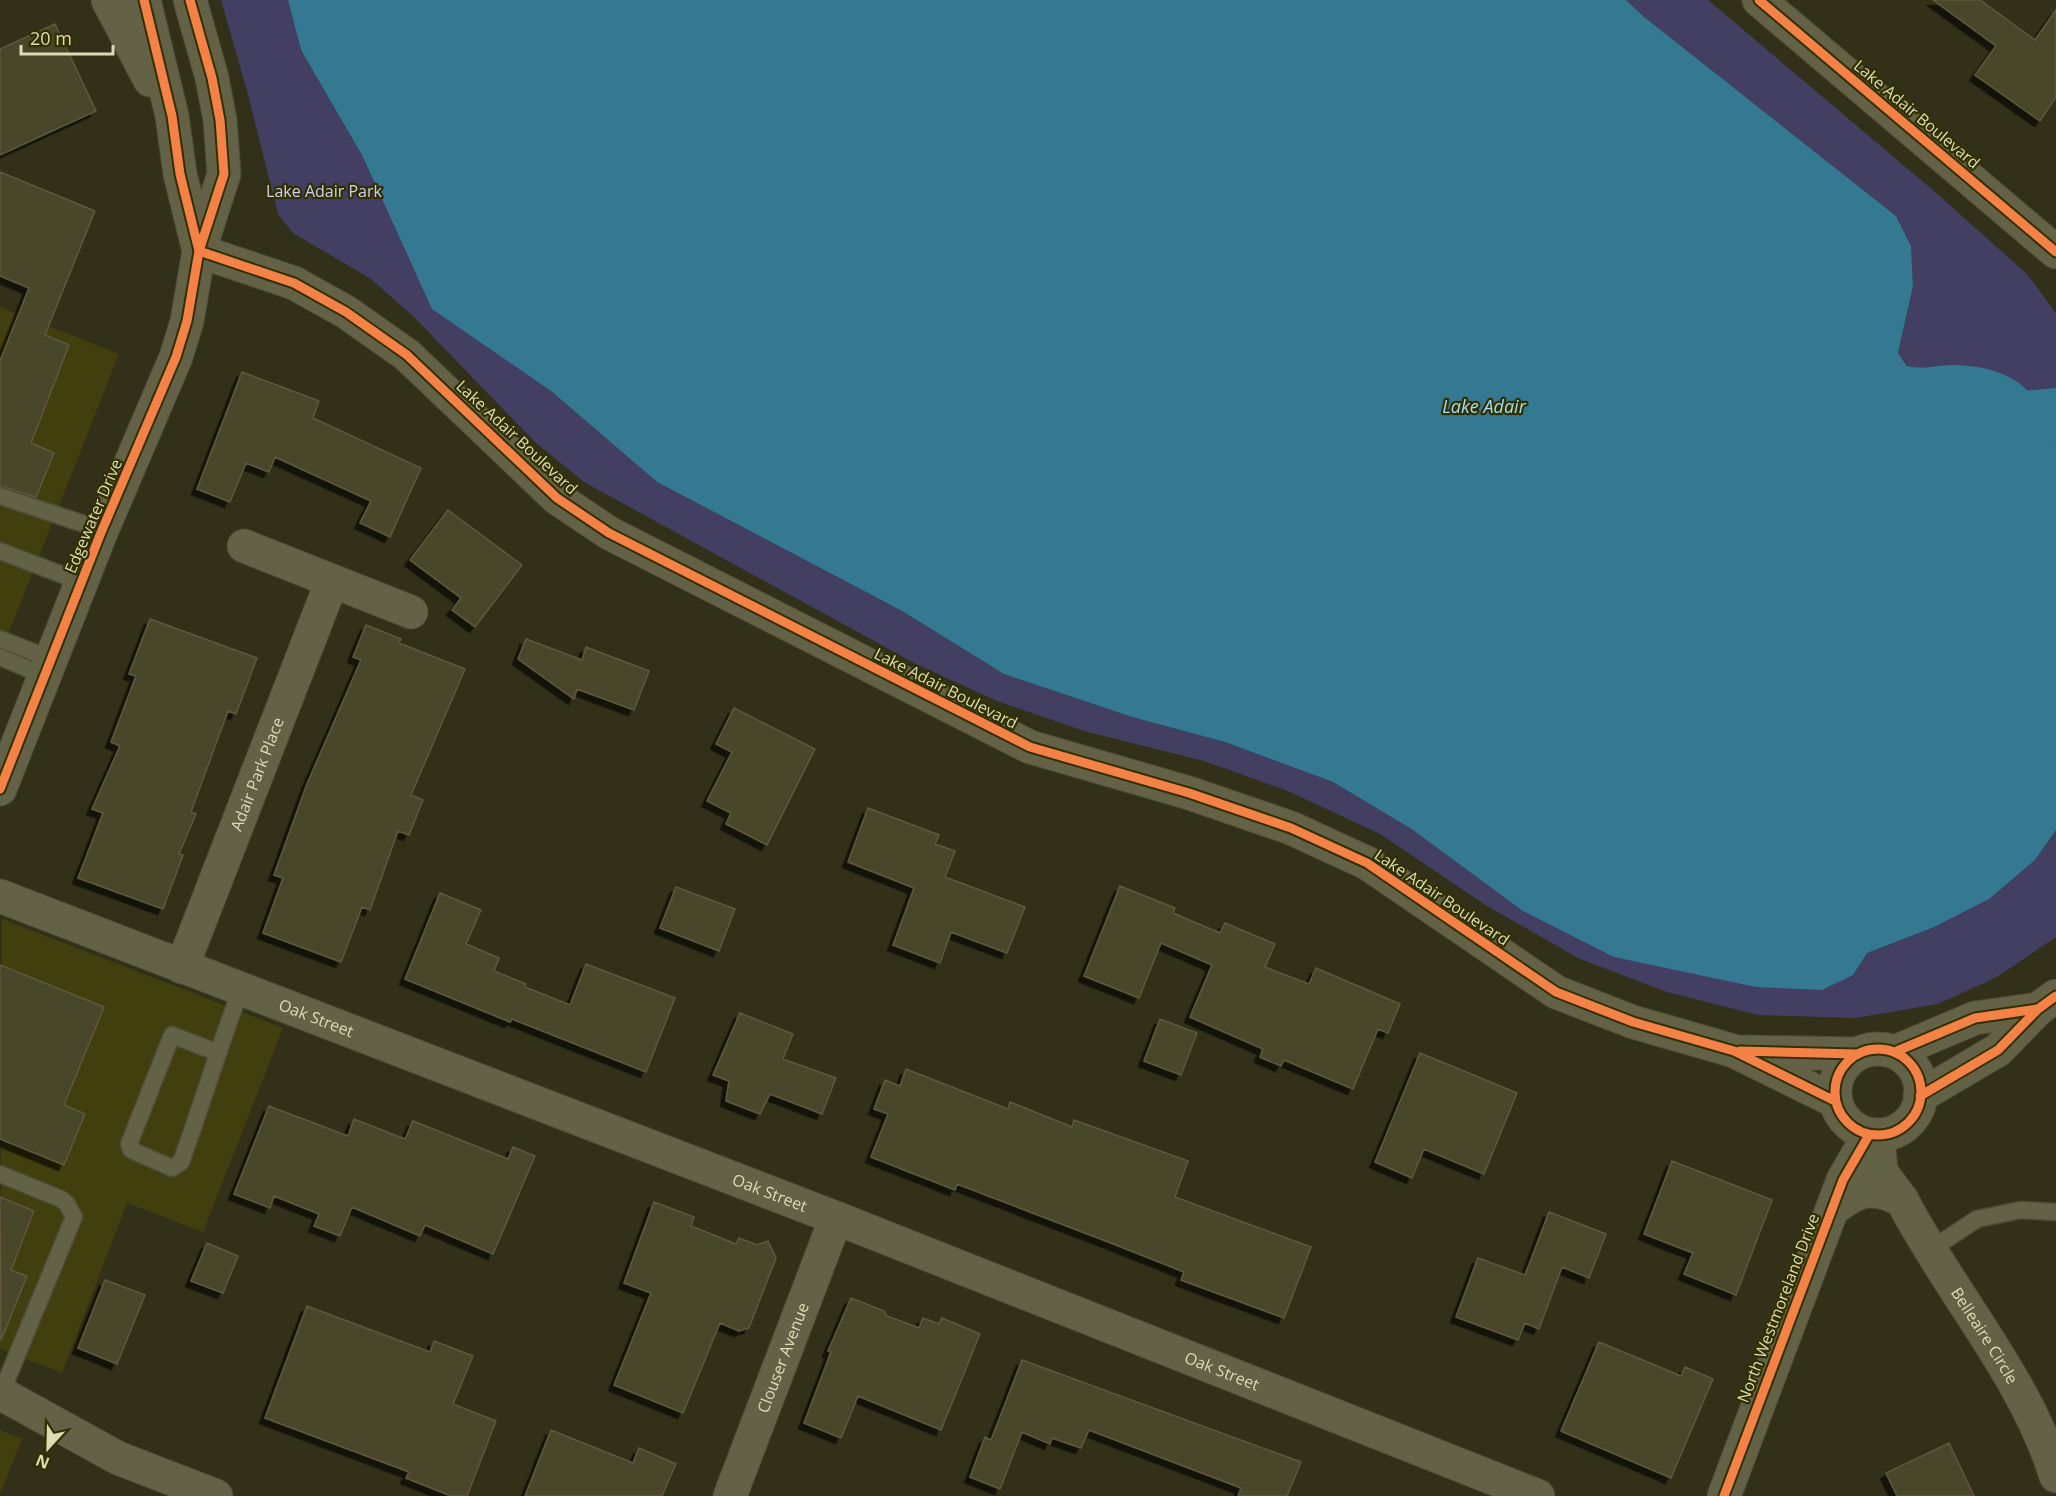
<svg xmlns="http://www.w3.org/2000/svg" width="2056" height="1496" viewBox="0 0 2056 1496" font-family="'Open Sans',sans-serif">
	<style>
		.built { fill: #413f0e }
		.green { fill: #423f62 }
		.water { fill: #347991 }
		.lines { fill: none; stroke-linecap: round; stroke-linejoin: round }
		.river { stroke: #347991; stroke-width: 56 }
		.building { fill: #4a462b; stroke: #5f583d; stroke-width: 1.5; filter: url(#shadow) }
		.service-casing { stroke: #4c4c36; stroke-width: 19 }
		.minor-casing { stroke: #4c4c36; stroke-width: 35 }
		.tertiary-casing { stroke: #4c4c36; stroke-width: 35 }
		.service { stroke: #636246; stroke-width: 16 }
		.minor { stroke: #636246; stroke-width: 33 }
		.tertiary { stroke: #636246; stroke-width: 33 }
		.cycleway-casing { stroke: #323001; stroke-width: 13 }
		.cycleway { stroke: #f48246; stroke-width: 9 }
		.labels { text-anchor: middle; stroke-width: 4.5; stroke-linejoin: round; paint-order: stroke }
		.street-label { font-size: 16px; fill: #dcdcb4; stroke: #323001 }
		.park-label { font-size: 16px; fill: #d1d0f2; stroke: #323001 }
		.water-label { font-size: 18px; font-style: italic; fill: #a3ddf7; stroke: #323001 }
	</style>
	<defs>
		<filter id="shadow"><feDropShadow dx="-5.5" dy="5.5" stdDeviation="0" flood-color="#0009"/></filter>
	</defs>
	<rect width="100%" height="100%" fill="#323018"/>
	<!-- built -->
	<path class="built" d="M 0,307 L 119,354 L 0,655 Z
		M 2,919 L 283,1028 L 203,1232 L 127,1203 L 62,1373 L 0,1349 Z
		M 0,1430 L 22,1439 L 0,1494 Z"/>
	<!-- green -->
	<path class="green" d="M 221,0 L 288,0 L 301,50 L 363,157 L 551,391 L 657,482 L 902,611 L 1004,674 L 1132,717 L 1225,742 L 1333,782 L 1413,830 L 1853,975 L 1867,953 L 1932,928 L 2035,860 L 2056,830 L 2056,937 L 1997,977 L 1938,1004 L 1855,1018 L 1758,1015 L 1667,992 L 1580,959 L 1487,906 L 1380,834 L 1288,791 L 1204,761 L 1084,731 L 997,701 L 916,664 L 584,482 L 536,443 L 414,317 L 371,279 L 293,233 L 278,214 L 247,91 Z
		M 1626,0 L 1708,0 L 1934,191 L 2027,274 L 2056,313 L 2056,446 L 2048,417 L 1951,365 L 1925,370 L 1908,366 L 1898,353 L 1913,286 L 1911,246 L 1896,216 L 1643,16 Z"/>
	<!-- water -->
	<path class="water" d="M 288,0 L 1626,0 L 1643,16 L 1896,216 L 1911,246 L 1913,286 L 1898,353 L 1907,366 C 1926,370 1936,365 1953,365 C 2012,366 2041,390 2056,446 L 2056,830 L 2035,860 L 1989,899 L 1932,928 L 1867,953 L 1853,975 L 1822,990 L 1756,987 L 1614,957 L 1523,911 L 1413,830 L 1333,782 L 1225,742 L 1132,717 L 1004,674 L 902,611 L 657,482 L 551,391 L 432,309 L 363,157 L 301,50 Z"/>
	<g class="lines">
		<!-- river -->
		<path class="river" d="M 1973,424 L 2056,416"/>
	</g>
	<!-- building -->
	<path class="building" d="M 1933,0 L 1980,0 L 2035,40 L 2056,10 L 2056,97 L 2040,121 L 1975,75 L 1996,46 Z
		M 55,24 L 96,111 L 0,155 L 0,49 Z
		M 0,172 L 95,211 L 45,335 L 69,345 L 31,443 L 54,453 L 36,497 L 0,486 L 0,361 L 29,288 L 0,276 Z
		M 242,372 L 319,401 L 313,418 L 421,468 L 390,537 L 360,523 L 371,501 L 275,457 L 269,472 L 246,463 L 230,502 L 197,489 Z
		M 448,510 L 522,565 L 475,627 L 452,610 L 461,598 L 410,560 Z
		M 150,619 L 257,658 L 236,714 L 228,711 L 191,812 L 196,814 L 179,854 L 183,855 L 163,909 L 78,878 L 103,813 L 92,809 L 120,746 L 111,742 L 136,676 L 129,674 Z
		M 366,625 L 401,639 L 399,643 L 465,669 L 411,795 L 423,800 L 409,835 L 398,831 L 370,910 L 362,907 L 341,962 L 263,933 L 283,878 L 274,875 L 307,784 L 361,660 L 353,657 Z
		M 526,639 L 582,660 L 586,647 L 649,671 L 634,710 L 577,689 L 574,699 L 518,659 Z
		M 734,708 L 815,749 L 767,845 L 726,824 L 731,813 L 707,801 L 732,752 L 716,744 Z
		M 868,808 L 939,835 L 935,844 L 955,851 L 945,877 L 1025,907 L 1007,953 L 951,932 L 940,963 L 893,945 L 914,888 L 848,862 Z
		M 1120,886 L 1175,908 L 1173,913 L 1220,933 L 1225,923 L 1275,944 L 1265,967 L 1309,984 L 1316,968 L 1400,1004 L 1388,1033 L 1378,1029 L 1353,1089 L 1284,1060 L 1281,1066 L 1260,1057 L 1263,1049 L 1190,1017 L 1212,965 L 1161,943 L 1139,998 L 1084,976 Z
		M 676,887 L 735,909 L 719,951 L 660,928 Z
		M 440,893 L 481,910 L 466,944 L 499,958 L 494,971 L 526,984 L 525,987 L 570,1005 L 586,964 L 675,998 L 646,1072 L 512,1019 L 510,1022 L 405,979 Z
		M 0,965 L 104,1007 L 64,1105 L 85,1114 L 64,1165 L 0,1139 Z
		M 740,1013 L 793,1034 L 783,1059 L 836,1078 L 822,1114 L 770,1094 L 760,1114 L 726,1101 L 729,1081 L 713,1075 Z
		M 1160,1019 L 1197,1033 L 1181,1075 L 1144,1061 Z
		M 1420,1053 L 1517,1093 L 1484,1174 L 1424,1149 L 1412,1178 L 1375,1162 Z
		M 906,1069 L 1008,1109 L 1010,1102 L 1072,1127 L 1074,1120 L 1188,1161 L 1175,1197 L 1311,1247 L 1284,1318 L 1181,1280 L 1184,1272 L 1111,1243 L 957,1184 L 955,1190 L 871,1157 L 888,1114 L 874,1109 L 885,1080 L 900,1086 Z
		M 269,1106 L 348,1136 L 354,1119 L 405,1139 L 413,1121 L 508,1159 L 513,1147 L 535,1156 L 493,1254 L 425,1225 L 420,1236 L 352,1207 L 340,1236 L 314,1226 L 319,1214 L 274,1196 L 270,1208 L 234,1194 Z
		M 1672,1161 L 1772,1200 L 1736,1295 L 1684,1274 L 1693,1253 L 1644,1234 Z
		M 0,1197 L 34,1211 L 11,1270 L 27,1276 L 1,1340 Z
		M 654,1202 L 694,1217 L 691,1226 L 736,1244 L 739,1238 L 757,1245 L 768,1241 L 776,1258 L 749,1328 L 739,1331 L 720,1323 L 683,1413 L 614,1385 L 651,1293 L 624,1283 Z
		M 1549,1212 L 1606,1234 L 1589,1278 L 1562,1267 L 1539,1329 L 1525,1323 L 1518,1340 L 1456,1317 L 1478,1258 L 1525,1275 Z
		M 207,1243 L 238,1256 L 223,1293 L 191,1281 Z
		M 105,1280 L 145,1295 L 117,1364 L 78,1348 Z
		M 851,1298 L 884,1311 L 887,1316 L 919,1328 L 923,1318 L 939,1324 L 942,1318 L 980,1334 L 941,1430 L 858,1396 L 841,1438 L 804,1423 L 831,1352 L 828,1351 Z
		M 307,1306 L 430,1352 L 434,1341 L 473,1356 L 453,1404 L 496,1421 L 467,1496 L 451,1496 L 406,1478 L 409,1472 L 265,1418 Z
		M 1599,1342 L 1681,1376 L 1685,1367 L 1713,1379 L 1671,1478 L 1561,1431 Z
		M 1022,1360 L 1301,1462 L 1287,1496 L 1238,1496 L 1241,1488 L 1089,1430 L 1081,1448 L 1052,1438 L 1050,1444 L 1022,1432 L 1000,1489 L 970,1477 L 985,1437 L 991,1440 Z
		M 551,1430 L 633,1463 L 639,1448 L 676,1464 L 662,1496 L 525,1496 Z
		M 1949,1443 L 1974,1496 L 1897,1496 L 1886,1473 Z"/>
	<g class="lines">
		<defs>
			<path id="service" d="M 0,496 L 102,530
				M 0,551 L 81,582
				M 0,639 L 51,659
				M 0,657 L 45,676
				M 216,1052 L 172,1035 L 129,1144 L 131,1150 L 172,1168 L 181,1162 C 202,1104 219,1047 241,989
				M 0,1174 L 61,1199 L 67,1204 L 74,1217 L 0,1396
				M 1930,1250 L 1977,1219 L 2021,1210 L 2056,1212"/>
			<g id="minor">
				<path d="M 1759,0 L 2056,252"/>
				<path d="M 244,546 L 411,612"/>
				<path id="s1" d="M 0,896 L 836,1218 L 1538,1496"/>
				<path id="s2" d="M 182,967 L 332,581"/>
				<path id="s3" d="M 1878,1136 L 1881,1172 L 1902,1200 C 1950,1293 2025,1376 2056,1476"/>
				<path d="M 0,1393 L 118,1458 L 216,1496"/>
				<path id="s4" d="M 730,1496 L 836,1218"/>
			</g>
			<path id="tertiary" d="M 108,0 L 150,80
				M 144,0 L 172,116 L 180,174 L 199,251
				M 199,251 L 294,283 L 346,312 L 407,355 L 557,498 L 609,533 L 1030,747 L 1189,793 L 1291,828 L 1367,863 L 1556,992 L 1633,1022 L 1734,1051 L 1835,1101
				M 0,789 L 100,535 L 176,357 L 187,321 L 199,251 L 224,174 L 220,120 L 212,78 L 190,0
				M1835 1092a43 43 0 1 1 86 0a43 43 0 1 1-86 0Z
				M 1897,1051 L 1975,1018 L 2038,1009
				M 1745,1052 L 1856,1054
				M 1920,1096 L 1998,1050 L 2038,1009 L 2056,996
				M 1832,1210 C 1858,1189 1871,1185 1902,1200
				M 1724,1496 L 1843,1180 L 1869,1135"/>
		</defs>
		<!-- service casing -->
		<use href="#service" class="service-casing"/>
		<!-- minor casing -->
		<use href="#minor" class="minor-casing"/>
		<!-- tertiary casing -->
		<use href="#tertiary" class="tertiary-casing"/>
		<!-- service -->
		<use href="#service" class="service"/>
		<!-- minor -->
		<use href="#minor" class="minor"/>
		<!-- tertiary -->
		<use href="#tertiary" class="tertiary"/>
		<defs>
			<path id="cycleway" d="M 144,0 L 172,116 L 180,174 L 199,251
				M 1759,0 L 2056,252
				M 199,251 L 294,283 L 346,312 L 407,355 L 557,498 L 609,533 L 1030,747 L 1189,793 L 1291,828 L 1367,863 L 1556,992 L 1633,1022 L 1734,1051 L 1835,1101
				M 0,789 L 100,535 L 176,357 L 187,321 L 199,251 L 224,174 L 220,120 L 212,78 L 190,0
				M1835 1092a43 43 0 1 1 86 0a43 43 0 1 1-86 0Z
				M 1740,1051 L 1856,1054
				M 1897,1051 L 1975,1018 L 2038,1009
				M 1920,1096 L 1998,1050 L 2038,1009 L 2056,996
				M 1724,1496 L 1843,1180 L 1869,1135"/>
		</defs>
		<!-- cycleway casing -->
		<use href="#cycleway" class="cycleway-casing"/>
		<!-- cycleway -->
		<use href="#cycleway" class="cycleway"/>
	</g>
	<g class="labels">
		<!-- street labels -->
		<g class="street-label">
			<text transform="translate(1917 114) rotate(40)" y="6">Lake Adair Boulevard</text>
			<text transform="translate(517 437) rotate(43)" y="6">Lake Adair Boulevard</text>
			<text transform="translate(93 516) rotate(-67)" y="6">Edgewater Drive</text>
			<text transform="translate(946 688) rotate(27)" y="6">Lake Adair Boulevard</text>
			<text dy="6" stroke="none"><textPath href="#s2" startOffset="207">Adair Park Place</textPath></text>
			<text transform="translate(1442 897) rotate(34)" y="6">Lake Adair Boulevard</text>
			<text dy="6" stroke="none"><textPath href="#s1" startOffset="339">Oak Street</textPath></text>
			<text dy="6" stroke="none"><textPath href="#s1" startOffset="825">Oak Street</textPath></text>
			<text transform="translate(1778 1308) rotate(-69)" y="6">North Westmoreland Drive</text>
			<text dy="6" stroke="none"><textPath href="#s3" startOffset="230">Belleaire Circle</textPath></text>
			<text dy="6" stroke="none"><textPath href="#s4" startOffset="148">Clouser Avenue</textPath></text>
			<text dy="6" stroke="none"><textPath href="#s1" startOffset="1311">Oak Street</textPath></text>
		</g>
		<!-- park labels -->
		<g class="park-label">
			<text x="324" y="197">Lake Adair Park</text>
		</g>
		<!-- water labels -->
		<g class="water-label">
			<text x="1484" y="413">Lake Adair</text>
		</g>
	</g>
	<!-- north arrow -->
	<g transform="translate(48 1448) rotate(202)" stroke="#323001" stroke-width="4.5" paint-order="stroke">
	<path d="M0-4.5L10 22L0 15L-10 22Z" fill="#dcdcb4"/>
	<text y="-9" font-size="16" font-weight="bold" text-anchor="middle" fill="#dcdcb4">N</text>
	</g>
	<!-- scale -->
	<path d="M21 45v9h92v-9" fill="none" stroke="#dcdcb4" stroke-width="3"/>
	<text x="30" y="45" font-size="18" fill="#dcdcb4" stroke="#323001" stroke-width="4.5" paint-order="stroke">20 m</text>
</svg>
